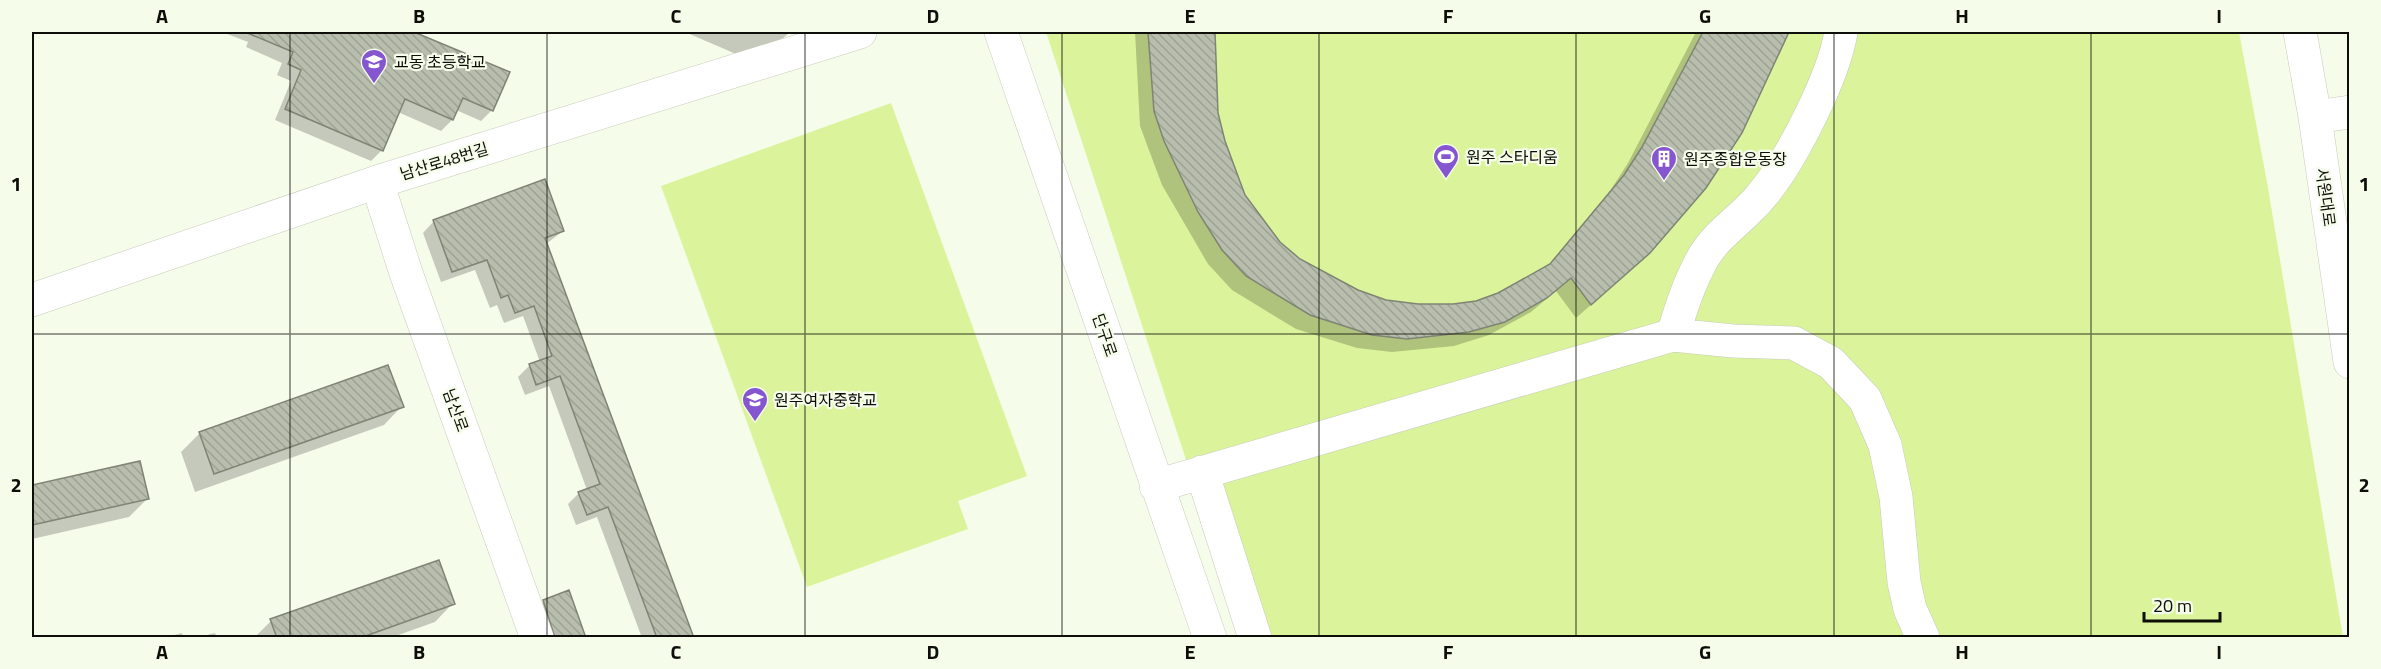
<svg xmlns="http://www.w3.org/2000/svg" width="2381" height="669" viewBox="0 0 2381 669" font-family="'Titillium Web','Noto Sans KR',sans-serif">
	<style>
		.garden { fill: #dbf49b }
		.shadow { fill: #0003 }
		.building { fill: url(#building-back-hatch); stroke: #7f8474; stroke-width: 1.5 }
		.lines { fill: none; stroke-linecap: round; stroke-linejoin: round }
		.minor-casing { stroke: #c7ccbb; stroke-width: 34 }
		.minor { stroke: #fff; stroke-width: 33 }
		.grid { fill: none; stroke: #0d0e09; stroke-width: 1.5; stroke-opacity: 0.55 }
		.labels { text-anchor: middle; stroke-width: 4.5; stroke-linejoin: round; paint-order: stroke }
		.poi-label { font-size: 16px; fill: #0d0e09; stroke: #f6fcea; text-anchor: start }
		.street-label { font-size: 16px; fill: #0d0e09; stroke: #f6fcea }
		.neatline { fill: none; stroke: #0d0e09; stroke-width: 2 }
		.grid-label { font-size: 20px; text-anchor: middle; font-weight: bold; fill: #0d0e09 }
	</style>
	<defs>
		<pattern id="building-back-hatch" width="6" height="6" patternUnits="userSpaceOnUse" patternTransform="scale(1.5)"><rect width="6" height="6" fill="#b8bead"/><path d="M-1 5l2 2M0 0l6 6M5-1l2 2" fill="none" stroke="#9da294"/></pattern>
	</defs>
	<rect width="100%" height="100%" fill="#f6fcea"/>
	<!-- garden -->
	<path class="garden" d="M 1046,32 L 2239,32 L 2267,182 L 2343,637 L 1244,637 Z
		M 891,103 L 1027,476 L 958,501 L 968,529 L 807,587 L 661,186 Z"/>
	<!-- shadow -->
	<path class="shadow" d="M 222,32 L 411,32 L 508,73 L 492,110 L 481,121 L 456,110 L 452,120 L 441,131 L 398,112 L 382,150 L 371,161 L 275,120 L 291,81 L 277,75 L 282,63 L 246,47 L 248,42 Z
		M 685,32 L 790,32 L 781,40 L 736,54 Z
		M 1135,32 L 1214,32 L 1216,113 L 1232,168 L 1244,195 L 1279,243 L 1299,260 L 1358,291 L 1386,301 L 1418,306 L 1453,306 L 1477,303 L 1499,295 L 1546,268 L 1610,191 L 1628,163 L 1696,32 L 1785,32 L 1783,41 L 1634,267 L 1576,318 L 1556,291 L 1531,312 L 1489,335 L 1454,346 L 1392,352 L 1357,348 L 1296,329 L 1232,290 L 1208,264 L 1162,185 L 1140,126 Z
		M 434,221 L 563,231 L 546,244 L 692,638 L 642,638 L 597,517 L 576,525 L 568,504 L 579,493 L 587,490 L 549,386 L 525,395 L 518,377 L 529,366 L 540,362 L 523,316 L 504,323 L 497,305 L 490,308 L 475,270 L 441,282 L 423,233 Z
		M 402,406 L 384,425 L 195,492 L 181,452 L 200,433 Z
		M 139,463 L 147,499 L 129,517 L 32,539 L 32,487 Z
		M 544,601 L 585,638 L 542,638 L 533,612 Z
		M 453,603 L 435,622 L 390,638 L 254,638 L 271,621 Z
		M 182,633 L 183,638 L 163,638 Z
		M 215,633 L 217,638 L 194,638 Z"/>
	<!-- building -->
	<path class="building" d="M 245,32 L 414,32 L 510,72 L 493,111 L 463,98 L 453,120 L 405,99 L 383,151 L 285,109 L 301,70 L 288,64 L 293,52 Z
		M 1148,32 L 1215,32 L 1218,113 L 1225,141 L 1245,195 L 1280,242 L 1300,259 L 1358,290 L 1386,300 L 1418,304 L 1453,304 L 1476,301 L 1498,293 L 1550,264 L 1624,175 L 1642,147 L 1703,32 L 1789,32 L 1742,133 L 1706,188 L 1650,253 L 1591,305 L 1571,278 L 1547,298 L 1505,322 L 1469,332 L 1407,339 L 1372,335 L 1310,315 L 1246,276 L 1222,250 L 1198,212 L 1164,141 L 1154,111 Z
		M 545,179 L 564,231 L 545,238 L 694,638 L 657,638 L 608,507 L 587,515 L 578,492 L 600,484 L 560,376 L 536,385 L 529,364 L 552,356 L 534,306 L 515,313 L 508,295 L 501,298 L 487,260 L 452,272 L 433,220 Z
		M 388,365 L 404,407 L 214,474 L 199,432 Z
		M 140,461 L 149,499 L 32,525 L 32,485 Z
		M 439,560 L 455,604 L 360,638 L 277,638 L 270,619 Z
		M 569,590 L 586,638 L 555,638 L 543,600 Z"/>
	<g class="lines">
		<defs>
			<path id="minor" d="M 1001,32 L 1210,638
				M 2300,32 L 2315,117 L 2350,362
				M 2315,117 L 2350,112
				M 377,182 L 406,273 L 537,638
				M 32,300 L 377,182 L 860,32
				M 1673,335 L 1733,341 L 1794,343 L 1831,363 L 1865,399 L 1885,445 L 1896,497 L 1904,582 L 1910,609 L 1923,638
				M 1202,472 L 1255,638
				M 1156,486 L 1673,335 C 1681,308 1689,283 1703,258 C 1716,234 1745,217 1762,195 C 1791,161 1834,76 1841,32"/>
		</defs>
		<!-- minor casing -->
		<use href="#minor" class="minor-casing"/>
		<!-- minor -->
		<use href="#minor" class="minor"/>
	</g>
	<!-- grid -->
	<path class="grid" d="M 290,32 L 290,638M 547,32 L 547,638M 805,32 L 805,638M 1062,32 L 1062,638M 1319,32 L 1319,638M 1576,32 L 1576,638M 1834,32 L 1834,638M 2091,32 L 2091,638M 32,334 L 2350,334"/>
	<!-- icons -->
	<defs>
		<symbol id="school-pin" viewBox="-11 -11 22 30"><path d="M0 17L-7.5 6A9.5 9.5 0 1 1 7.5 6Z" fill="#8556cf" stroke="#f6fcea"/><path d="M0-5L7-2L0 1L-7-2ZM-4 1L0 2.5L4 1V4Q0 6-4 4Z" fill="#fff"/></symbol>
		<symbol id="stadium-pin" viewBox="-11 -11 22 30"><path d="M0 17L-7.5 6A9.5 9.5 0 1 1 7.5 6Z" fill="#8556cf" stroke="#f6fcea"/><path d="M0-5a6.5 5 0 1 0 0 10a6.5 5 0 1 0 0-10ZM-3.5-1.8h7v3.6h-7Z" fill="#fff"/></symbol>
		<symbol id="building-pin" viewBox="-11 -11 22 30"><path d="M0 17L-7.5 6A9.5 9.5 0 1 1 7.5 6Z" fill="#8556cf" stroke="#f6fcea"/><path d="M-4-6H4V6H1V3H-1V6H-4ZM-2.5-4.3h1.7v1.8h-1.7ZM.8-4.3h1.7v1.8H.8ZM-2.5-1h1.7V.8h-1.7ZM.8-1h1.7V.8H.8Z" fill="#fff"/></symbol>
	</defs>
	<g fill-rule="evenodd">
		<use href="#school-pin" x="359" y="47" width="30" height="40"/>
		<use href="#stadium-pin" x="1431" y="142" width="30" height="40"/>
		<use href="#building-pin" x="1649" y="144" width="30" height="40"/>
		<use href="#school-pin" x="740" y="385" width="30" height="40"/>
	</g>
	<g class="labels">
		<!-- poi labels -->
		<g class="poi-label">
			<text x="394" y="68">교동 초등학교</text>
			<text x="1466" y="163">원주 스타디움</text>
			<text x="1684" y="165">원주종합운동장</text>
			<text x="774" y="406">원주여자중학교</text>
		</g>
		<!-- street labels -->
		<g class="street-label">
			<text transform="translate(444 161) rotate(-17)" y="6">남산로48번길</text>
			<text transform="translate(2326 197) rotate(82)" y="6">서원대로</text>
			<text transform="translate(1105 335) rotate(71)" y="6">단구로</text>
			<text transform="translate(456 410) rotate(70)" y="6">남산로</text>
		</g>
	</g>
	<!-- border -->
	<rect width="2381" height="669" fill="none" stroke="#f6fcea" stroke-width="66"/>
	<!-- scale -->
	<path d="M2144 612v9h76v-9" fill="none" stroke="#0d0e09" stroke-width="3"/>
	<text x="2153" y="612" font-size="18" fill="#0d0e09" stroke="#f6fcea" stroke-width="4.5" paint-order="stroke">20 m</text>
	<rect x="33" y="33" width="2315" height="603" class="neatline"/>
	<g class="grid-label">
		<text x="162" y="23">A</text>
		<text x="419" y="23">B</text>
		<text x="676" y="23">C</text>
		<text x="933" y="23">D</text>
		<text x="1190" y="23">E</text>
		<text x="1448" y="23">F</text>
		<text x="1705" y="23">G</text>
		<text x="1962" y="23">H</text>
		<text x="2219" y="23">I</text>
		<text x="16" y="191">1</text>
		<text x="2364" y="191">1</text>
		<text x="16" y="492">2</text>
		<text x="2364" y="492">2</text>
		<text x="162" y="659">A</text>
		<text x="419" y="659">B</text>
		<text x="676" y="659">C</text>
		<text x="933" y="659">D</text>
		<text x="1190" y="659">E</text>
		<text x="1448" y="659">F</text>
		<text x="1705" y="659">G</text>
		<text x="1962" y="659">H</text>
		<text x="2219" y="659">I</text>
	</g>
</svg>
